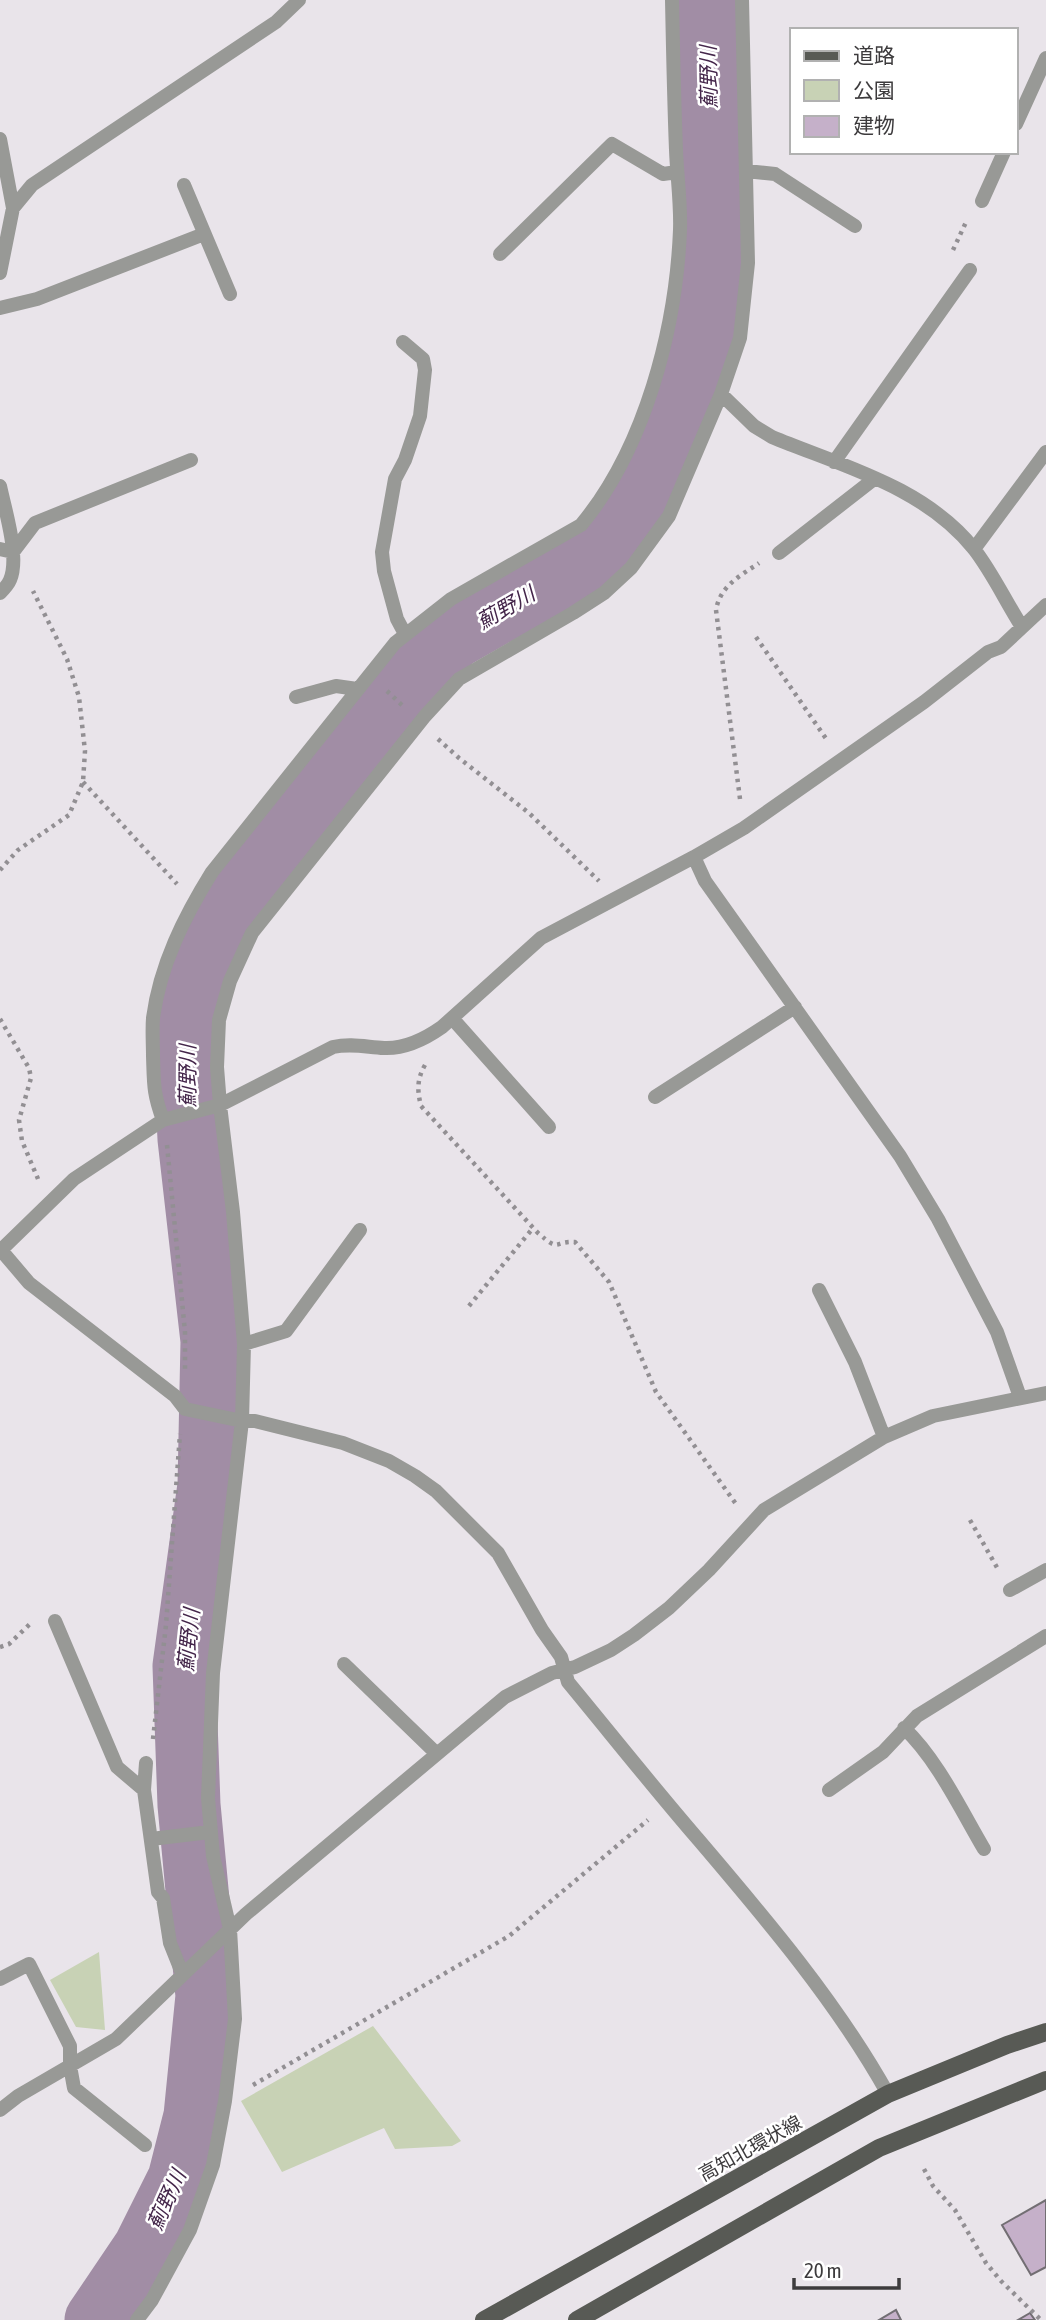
<svg xmlns="http://www.w3.org/2000/svg" width="1046" height="2320" viewBox="0 0 1046 2320" font-family="'Asap Condensed','Noto Sans JP',sans-serif">
	<style>
		.green { fill: #c8d2b5 }
		.lines { fill: none; stroke-linecap: round; stroke-linejoin: round }
		.river { stroke: #a18da5; stroke-width: 63 }
		.building { fill: #c5b0c9; stroke: #726e73; stroke-width: 2 }
		.path { stroke: #928f93; stroke-width: 4.5; stroke-dasharray: 3.5 5; stroke-linecap: butt }
		.minor { stroke: #989996; stroke-width: 14 }
		.primary { stroke: #585a55; stroke-width: 18 }
		.labels { text-anchor: middle; stroke-width: 5; stroke-linejoin: round; paint-order: stroke }
		.street-label { font-size: 19px; fill: #3d3b3d; stroke: #fff }
		.water-label { font-size: 21px; font-style: italic; fill: #44264a; stroke: #fff }
	</style>
	<rect width="100%" height="100%" fill="#e9e4ea"/>
	<!-- green -->
	<path class="green" d="M 99,1952 L 105,2030 L 76,2027 L 50,1980 Z
		M 373,2026 L 461,2141 L 452,2146 L 395,2149 L 384,2128 L 282,2172 L 241,2101 Z"/>
	<g class="lines">
		<!-- river -->
		<path class="river" d="M 96,2320 L 144,2249 L 179,2179 L 195,2116 L 207,1996 L 189,1805 L 184,1666 L 209,1485 L 212,1341 L 189,1139 L 185,1059 L 186,1031 L 192,990 L 204,958 L 230,904 L 370,725 L 428,660 L 455,637 L 584,564 L 609,541 L 630,511 L 672,428 L 703,336 L 710,286 L 712,231 L 708,0"/>
	</g>
	<!-- building -->
	<path class="building" d="M 1046,2200 L 1046,2267 L 1031,2275 L 1002,2225 Z
		M 896,2310 L 901,2320 L 879,2320 Z
		M 1030,2313 L 1035,2320 L 1018,2320 Z"/>
	<g class="lines">
		<!-- path -->
		<path class="path" d="M 953,250 L 967,220
			M 756,637 L 827,740
			M 387,691 L 404,707
			M 438,739 L 459,758 L 529,813 L 599,881
			M 83,782 L 177,884
			M 740,799 L 716,610 C 720,586 740,576 759,563
			M 0,870 L 18,850 L 69,815 L 83,782 L 85,751 L 79,697 L 67,659 L 33,591
			M 0,1019 L 29,1068 L 31,1078 L 19,1120 L 22,1141 L 38,1179
			M 425,1065 C 417,1079 417,1090 421,1106 L 538,1233 C 561,1253 552,1241 575,1242 L 609,1282 L 656,1392 L 736,1504
			M 167,1145 L 185,1332 L 185,1373
			M 469,1306 L 533,1228
			M 970,1520 L 999,1571
			M 0,1647 L 9,1644 L 32,1622
			M 153,1739 L 166,1625 L 180,1434
			M 253,2085 L 509,1936 L 648,1820
			M 924,2169 L 933,2186 L 955,2210 L 986,2263 L 1001,2281 L 1041,2320"/>
		<!-- minor -->
		<path class="minor" d="M 1016,124 L 1046,58
			M 0,139 L 13,208
			M 746,171 L 775,174 L 855,226
			M 184,185 L 230,294
			M 982,201 L 1004,152
			M 500,254 L 612,144 L 663,174 L 677,172
			M 0,273 L 13,208 L 32,185 L 276,22 L 299,0
			M 0,308 L 37,299 L 204,234
			M 403,342 L 423,359 L 425,370 L 420,416 L 405,460 L 395,479 L 382,552 L 384,571 L 397,619 L 405,634
			M 721,394 L 754,426 L 772,437 C 842,466 925,487 974,549 C 992,572 1006,602 1022,627
			M 834,462 L 970,270
			M 0,486 C 5,510 20,557 10,580 C 8,585 4,589 0,593
			M 0,549 L 13,552 L 35,523 L 191,460
			M 974,549 L 1046,452
			M 779,553 L 874,479
			M 296,697 L 336,686 L 357,689
			M 694,857 L 705,881 L 900,1156 L 938,1219 L 997,1332 L 1020,1397
			M 452,1018 L 549,1127
			M 655,1097 L 795,1007
			M 163,1120 C 153,1093 154,1084 153,1056 C 153,1044 152,1030 153,1018 C 160,965 184,917 212,872 L 395,643 L 451,599 L 581,525 C 645,448 676,329 680,230 C 681,204 677,176 676,150 C 674,100 673,50 672,0
			M 1,1250 L 29,1283 L 175,1396 L 185,1409 L 242,1421 L 255,1421 L 343,1443 L 389,1461 L 415,1476 L 436,1491 L 498,1553 L 542,1630 L 561,1657 L 568,1682 C 611,1734 653,1787 697,1838 C 766,1919 836,2001 888,2094
			M 0,1251 L 74,1179 L 163,1120 L 220,1105 L 333,1047 C 351,1043 366,1047 384,1048 C 406,1049 425,1039 442,1027 L 541,938 L 694,857 L 744,828 L 924,702 L 988,652 L 1001,647 L 1046,605
			M 819,1290 L 855,1362 L 884,1437
			M 244,1344 L 286,1331 L 360,1230
			M 1010,1590 L 1046,1570
			M 55,1621 L 117,1767 L 144,1790
			M 344,1664 L 437,1754
			M 904,1728 C 937,1759 961,1810 984,1849
			M 146,1763 L 144,1790 L 158,1892 L 163,1898 L 170,1943 L 182,1973
			M 829,1790 L 883,1752 L 917,1716 L 1046,1636
			M 151,1839 L 210,1832
			M 0,1979 L 29,1964 L 70,2046 L 70,2066 L 74,2088 L 145,2145
			M 0,2110 L 18,2096 L 116,2039 L 246,1914 L 505,1697 L 552,1673 L 575,1667 L 611,1650 L 634,1635 L 669,1608 L 709,1570 L 764,1510 L 884,1437 L 933,1416 L 1046,1393
			M 137,2320 L 152,2300 L 190,2230 L 213,2165 L 225,2101 L 235,2019 L 230,1929 L 213,1856 L 208,1798 L 213,1673 L 242,1421 L 244,1344 L 233,1212 L 220,1105 L 217,1067 L 219,1020 L 230,981 L 252,933 L 425,716 L 459,679 L 573,613 L 604,593 L 631,568 L 669,516 L 721,394 L 740,338 L 748,263 L 742,0"/>
		<!-- primary -->
		<path class="primary" d="M 484,2320 L 888,2094 L 1007,2045 L 1046,2032
			M 577,2320 L 879,2148 L 1046,2080"/>
	</g>
	<g class="labels">
		<!-- street labels -->
		<g class="street-label">
			<text transform="translate(750 2148) rotate(-29)" y="7">高知北環状線</text>
		</g>
		<!-- water labels -->
		<g class="water-label">
			<text transform="translate(709 77) rotate(-91)" y="7">薊野川</text>
			<text transform="translate(506 608) rotate(-30)" y="7">薊野川</text>
			<text transform="translate(188 1076) rotate(-90)" y="7">薊野川</text>
			<text transform="translate(189 1640) rotate(-84)" y="7">薊野川</text>
			<text transform="translate(167 2200) rotate(-66)" y="7">薊野川</text>
		</g>
	</g>
	<!-- legend -->
	<rect x="790" y="28" width="228" height="126" fill="#ffffff" stroke="#b1b1b1" stroke-width="2"/>
	<rect x="804" y="51" width="35" height="10" fill="#585a55" stroke="#b1b1b1" stroke-width="2"/>
	<text x="853" y="63" font-size="21" fill="#3d3b3d">道路</text>
	<rect x="804" y="80" width="35" height="21" fill="#c8d2b5" stroke="#b1b1b1" stroke-width="2"/>
	<text x="853" y="98" font-size="21" fill="#3d3b3d">公園</text>
	<rect x="804" y="116" width="35" height="21" fill="#c5b0c9" stroke="#b1b1b1" stroke-width="2"/>
	<text x="853" y="133" font-size="21" fill="#3d3b3d">建物</text>
	<!-- scale -->
	<path d="M794 2278v10h105v-10" fill="none" stroke="#3d3b3d" stroke-width="3.5"/>
	<text x="804" y="2278" font-size="21" fill="#3d3b3d" stroke="#ffffff" stroke-width="5" paint-order="stroke">20 m</text>
</svg>
